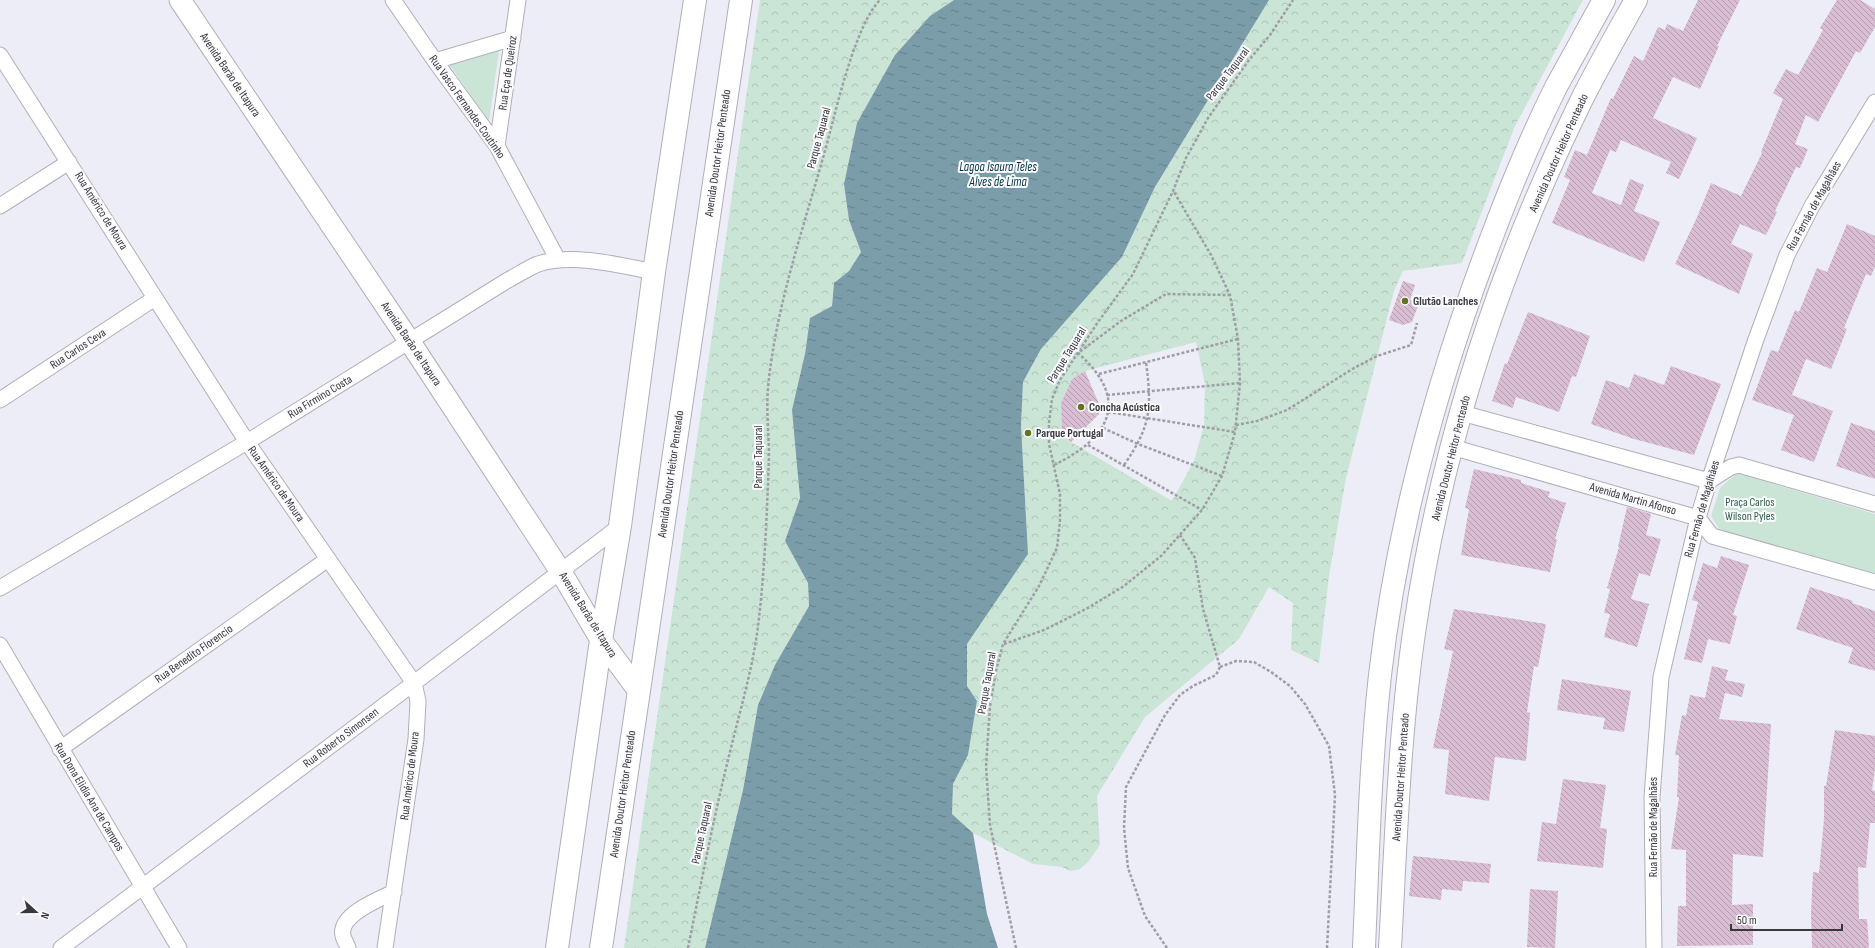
<svg xmlns="http://www.w3.org/2000/svg" width="1875" height="948" viewBox="0 0 1875 948" font-family="'Sofia Sans Condensed',sans-serif">
<style>
.green{fill:#cae5d5}
.forest{fill:url(#forest-crowns);fill-rule:evenodd}
.water{fill:url(#water-ripples)}
.building{fill:url(#building-back-hatch)}
.lines{fill:none;stroke-linecap:round;stroke-linejoin:round}
.street-casing{stroke:#afafb9;stroke-width:17}
.secondary-casing{stroke:#afafb9;stroke-width:23}
.primary-casing{stroke:#afafb9;stroke-width:24}
.path{stroke:#9e9ea5;stroke-width:2.5;stroke-dasharray:3 2;stroke-linecap:butt}
.street{stroke:#fff;stroke-width:15}
.secondary{stroke:#fff;stroke-width:21}
.primary{stroke:#fff;stroke-width:22}
.poi-dot{fill:#647320;stroke:#fbfbff;stroke-width:1.5}
.labels{text-anchor:middle;dominant-baseline:central;stroke-width:4;stroke-linejoin:round;paint-order:stroke}
.street-label{font-size:12px;fill:#39393d;stroke:#fbfbff}
.poi-label{font-size:12px;font-weight:bold;fill:#39393d;stroke:#fbfbff;text-anchor:start}
.park-label{font-size:12px;fill:#2c6146;stroke:#fbfbff}
.water-label{font-size:13px;font-style:italic;fill:#003544;stroke:#fbfbff}
</style>
<defs>
<pattern id="forest-crowns" width="20" height="18" patternUnits="userSpaceOnUse"><rect width="20" height="18" fill="#cae5d5"/><path d="M2 6a3 3 0 1 1 6 0M12 15a3 3 0 1 1 6 0" fill="none" stroke="#aec5b8"/></pattern>
<pattern id="water-ripples" width="26" height="14" patternUnits="userSpaceOnUse"><rect width="26" height="14" fill="#7a9da9"/><path d="M2 4q2-2 4 0t4 0M15 11q2-2 4 0t4 0" fill="none" stroke="#65818b"/></pattern>
<pattern id="building-back-hatch" width="6" height="6" patternUnits="userSpaceOnUse"><rect width="6" height="6" fill="#d9bdd2"/><path d="M-1 5l2 2M0 0l6 6M5-1l2 2" fill="none" stroke="#b19bac"/></pattern>
</defs>
<rect width="100%" height="100%" fill="#ededf7"/>
<path class="green" d="M500,44L489,121L448,63Z
M1737,473L1875,514V577L1722,533L1711,516L1720,488Z"/>
<path class="forest" d="M760,0H954L930,16L849,220L861,252L849,271L834,283L832,306L810,318L805,354L798,470L800,498L785,541L808,583L809,606L775,665L758,705L743,790L705,948H624Z
M1269,0H1583L1515,126L1462,263L1403,271L1394,291L1346,478L1329,576L1319,663L1291,650L1293,603L1269,587L1239,639L1145,717L1097,796L1100,845L1088,862L1080,869L1070,871L1062,867L1033,864L973,833L952,814L953,784L968,755L977,701L967,686V644L1028,554L1021,426L1023,382L1041,349L1122,257L1155,187ZM1196,342L1205,384L1204,425L1194,461L1172,501L1071,442L1062,431L1061,403L1072,379L1085,371Z"/>
<path class="water" d="M954,0H1269L1155,187L1122,257L1041,349L1023,382L1021,426L1028,554L967,644V686L977,701L968,755L953,784L952,814L973,833L987,914L998,948H705L743,790L758,705L775,665L809,606L808,583L785,541L800,498L792,410L805,354L810,318L832,306L834,283L849,271L861,252L849,220L844,184L857,123L895,55L930,16Z"/>
<path class="building" d="M1698,0H1740L1717,46H1719L1700,89L1673,77L1653,118L1697,138L1679,179L1666,173L1671,162L1621,140L1616,152L1610,150L1592,193L1621,205L1630,179L1644,185L1634,211L1660,222L1644,262L1552,223L1570,180L1564,177L1575,150L1587,155L1611,98L1613,99L1634,56L1643,61L1658,27L1665,30L1667,24L1683,31Z
M1837,0H1860L1875,9V27L1860,53L1856,51L1818,122L1806,115L1795,144L1808,149L1800,168L1796,167L1775,211L1777,212L1766,235L1740,224L1731,244L1753,254L1739,294L1675,264L1698,215L1711,183L1741,196L1762,153L1761,152L1783,99L1773,93L1786,69L1798,75L1823,30L1820,28Z
M1847,224L1875,236V266L1871,276L1866,274L1844,328L1847,329L1831,369L1806,359L1792,395L1833,411L1814,462L1781,450L1794,415L1752,400L1771,350L1778,352L1795,310L1799,312L1817,268L1827,272Z
M1403,281L1415,285L1410,300L1419,303L1412,322L1403,325L1389,320Z
M1528,312L1590,336L1576,377L1572,376L1559,412L1516,397L1513,408L1492,401L1505,363L1507,364Z
M1671,366L1721,384L1694,455L1634,439L1591,424L1606,380L1629,388L1634,374L1664,385Z
M1085,371L1102,411L1071,442L1062,431L1061,403L1072,379Z
M1851,423L1875,431V479L1836,466Z
M1474,469L1521,480V483L1550,492L1548,497L1566,503L1555,539H1557L1550,572L1461,555L1469,509L1465,508Z
M1627,507L1651,514L1646,535L1661,539L1650,576L1639,573L1631,599L1649,604L1637,647L1604,637L1610,614L1604,613L1610,589L1607,588L1619,547H1618Z
M1721,556L1749,565L1733,615L1737,616L1730,644L1708,639L1702,663L1684,659L1698,602L1692,600L1703,563L1717,568Z
M1810,587L1853,601L1852,603L1875,611V671L1848,663L1853,648L1796,629Z
M1454,609L1546,624L1538,667L1534,666L1527,712L1530,713L1526,761L1495,757L1489,801L1445,794L1449,750L1433,748L1453,651L1444,649Z
M1712,666L1728,670L1725,680L1745,684L1742,697L1725,693L1719,719L1771,724L1763,857L1733,854L1732,905L1753,904V945L1677,946L1678,906H1686V850L1671,849L1679,797H1677L1679,755H1675L1682,715L1686,716L1690,695L1705,698Z
M1562,679L1631,691L1624,732L1603,729L1605,718L1557,710Z
M1835,730L1875,736V769L1872,790L1875,791V823H1870L1866,868L1858,867L1859,919H1867L1869,948H1812L1811,914L1813,872L1819,873L1824,819V786H1826Z
M1563,779L1606,785L1600,828L1607,829L1603,868L1537,861L1542,822L1556,824Z
M1413,856L1491,864L1489,883L1463,881L1462,891L1442,889L1441,900L1409,896Z
M1530,889L1558,891L1555,948L1527,947Z"/>
<g class="lines">
<defs>
<path id="street" d="M393,0L435,61L497,146L558,260
M0,55L247,442L414,683L418,701L416,739L385,948
M435,61L513,38
M497,146L518,0
M0,206L69,162
M0,400L155,298
M1462,413L1709,481L1731,467L1739,465L1875,504
M1452,447L1698,518L1712,536L1875,582
M0,588L247,442L508,280C518,275 528,268 538,264C573,253 619,265 654,272
M0,645L179,948
M60,749L328,559
M61,948L414,683L620,526
M348,948C347,944 344,940 343,936C338,915 379,899 394,892
M1654,948L1652,797L1661,677L1698,518L1709,481L1755,342L1787,255L1812,206L1875,102"/>
<path id="secondary" d="M180,0L410,342L561,572L601,640L638,690"/>
<path id="primary" d="M557,948L601,640L620,526L654,272L695,0
M601,948L741,0
M1364,948C1368,857 1370,766 1380,675C1397,528 1436,385 1488,247C1508,193 1530,139 1556,87C1572,58 1588,29 1604,0
M1390,948C1396,841 1399,732 1415,626C1442,444 1500,266 1581,101C1598,67 1617,34 1636,0"/>
</defs>
<use href="#street" class="street-casing"/>
<use href="#secondary" class="secondary-casing"/>
<use href="#primary" class="primary-casing"/>
<path class="path" d="M1099,374L1238,339
M1107,395L1240,383
M1108,412L1235,432
M1236,425L1257,421L1287,410L1354,368L1377,356L1411,345L1417,323
M1103,428L1138,444L1222,476
M1088,445L1202,510
M1054,465C1110,438 1131,400 1078,353L1121,321L1166,294L1230,295
M1124,465C1151,426 1152,408 1146,362
M1004,644L1044,630L1086,609L1124,586L1161,556L1202,510L1222,476L1235,432L1240,383L1238,339L1230,295L1211,255L1174,192
M1220,667L1236,661L1254,662L1271,672L1290,686L1305,704L1329,746L1335,795L1327,948
M688,948C701,884 713,820 729,756C740,710 754,665 759,618C765,565 767,510 769,457C769,434 766,411 768,388C776,301 808,216 830,132C839,98 857,23 880,0
M1016,948L990,825L986,766L990,706L996,671L1003,644L1039,586L1057,548L1060,521V494L1049,444V423L1052,399L1060,380L1098,322L1133,274L1173,191L1186,158L1208,118L1249,60L1270,35L1293,0
M1167,948L1145,916L1128,868L1124,828L1126,787L1165,715L1180,695L1193,686L1216,675L1220,667L1203,609L1195,558L1180,535"/>
<use href="#street" class="street"/>
<use href="#secondary" class="secondary"/>
<use href="#primary" class="primary"/>
</g>
<g class="poi-dot">
<circle cx="1405" cy="301" r="4"/>
<circle cx="1081" cy="407" r="4"/>
<circle cx="1028" cy="433" r="4"/>
</g>
<g class="labels">
<g class="street-label">
<text transform="translate(508 73) rotate(-82)">Rua Eça de Queiroz</text>
<text transform="translate(1228 74) rotate(-53)">Parque Taquaral</text>
<text transform="translate(230 75) rotate(56)">Avenida Barão de Itapura</text>
<text transform="translate(467 107) rotate(55)">Rua Vasco Fernandes Coutinho</text>
<text transform="translate(819 138) rotate(-75)">Parque Taquaral</text>
<text transform="translate(718 153) rotate(-82)">Avenida Doutor Heitor Penteado</text>
<text transform="translate(1559 153) rotate(-66)">Avenida Doutor Heitor Penteado</text>
<text transform="translate(1814 206) rotate(-61)">Rua Fernão de Magalhães</text>
<text transform="translate(101 211) rotate(58)">Rua Américo de Moura</text>
<text transform="translate(411 344) rotate(56)">Avenida Barão de Itapura</text>
<text transform="translate(78 349) rotate(-33)">Rua Carlos Ceva</text>
<text transform="translate(1067 355) rotate(-58)">Parque Taquaral</text>
<text transform="translate(320 397) rotate(-31)">Rua Firmino Costa</text>
<text transform="translate(758 457) rotate(-90)">Parque Taquaral</text>
<text transform="translate(1451 458) rotate(-76)">Avenida Doutor Heitor Penteado</text>
<text transform="translate(671 474) rotate(-82)">Avenida Doutor Heitor Penteado</text>
<text transform="translate(276 484) rotate(55)">Rua Américo de Moura</text>
<text transform="translate(1633 499) rotate(16)">Avenida Martin Afonso</text>
<text transform="translate(1702 509) rotate(-74)">Rua Fernão de Magalhães</text>
<text transform="translate(588 615) rotate(58)">Avenida Barão de Itapura</text>
<text transform="translate(194 654) rotate(-35)">Rua Benedito Florencio</text>
<text transform="translate(987 683) rotate(-80)">Parque Taquaral</text>
<text transform="translate(341 738) rotate(-37)">Rua Roberto Simonsen</text>
<text transform="translate(410 776) rotate(-83)">Rua Américo de Moura</text>
<text transform="translate(1401 777) rotate(-86)">Avenida Doutor Heitor Penteado</text>
<text transform="translate(623 794) rotate(-82)">Avenida Doutor Heitor Penteado</text>
<text transform="translate(89 797) rotate(59)">Rua Dona Elidia Ana de Campos</text>
<text transform="translate(1653 827) rotate(-90)">Rua Fernão de Magalhães</text>
<text transform="translate(702 833) rotate(-78)">Parque Taquaral</text>
</g>
<g class="poi-label">
<text x="1413" y="301">Glutão Lanches</text>
<text x="1089" y="407">Concha Acústica</text>
<text x="1036" y="433">Parque Portugal</text>
</g>
<g class="park-label">
<text x="1750" y="502">Praça Carlos<tspan x="1750" dy="14">Wilson Pyles</tspan></text>
</g>
<g class="water-label">
<text x="998" y="167">Lagoa Isaura Teles<tspan x="998" dy="15">Alves de Lima</tspan></text>
</g>
</g>
<g transform="translate(36 912) rotate(111)" stroke="#fbfbff" stroke-width="3" paint-order="stroke">
<path d="M0-3L7 15L0 10L-7 15Z" fill="#39393d"/>
<text y="-6" font-size="11" font-weight="bold" text-anchor="middle" fill="#39393d">N</text>
</g>
<path d="M1731 924v6h111v-6" fill="none" stroke="#39393d" stroke-width="2"/>
<text x="1737" y="924" font-size="12" fill="#39393d" stroke="#fbfbff" stroke-width="3" paint-order="stroke">50 m</text>
</svg>
